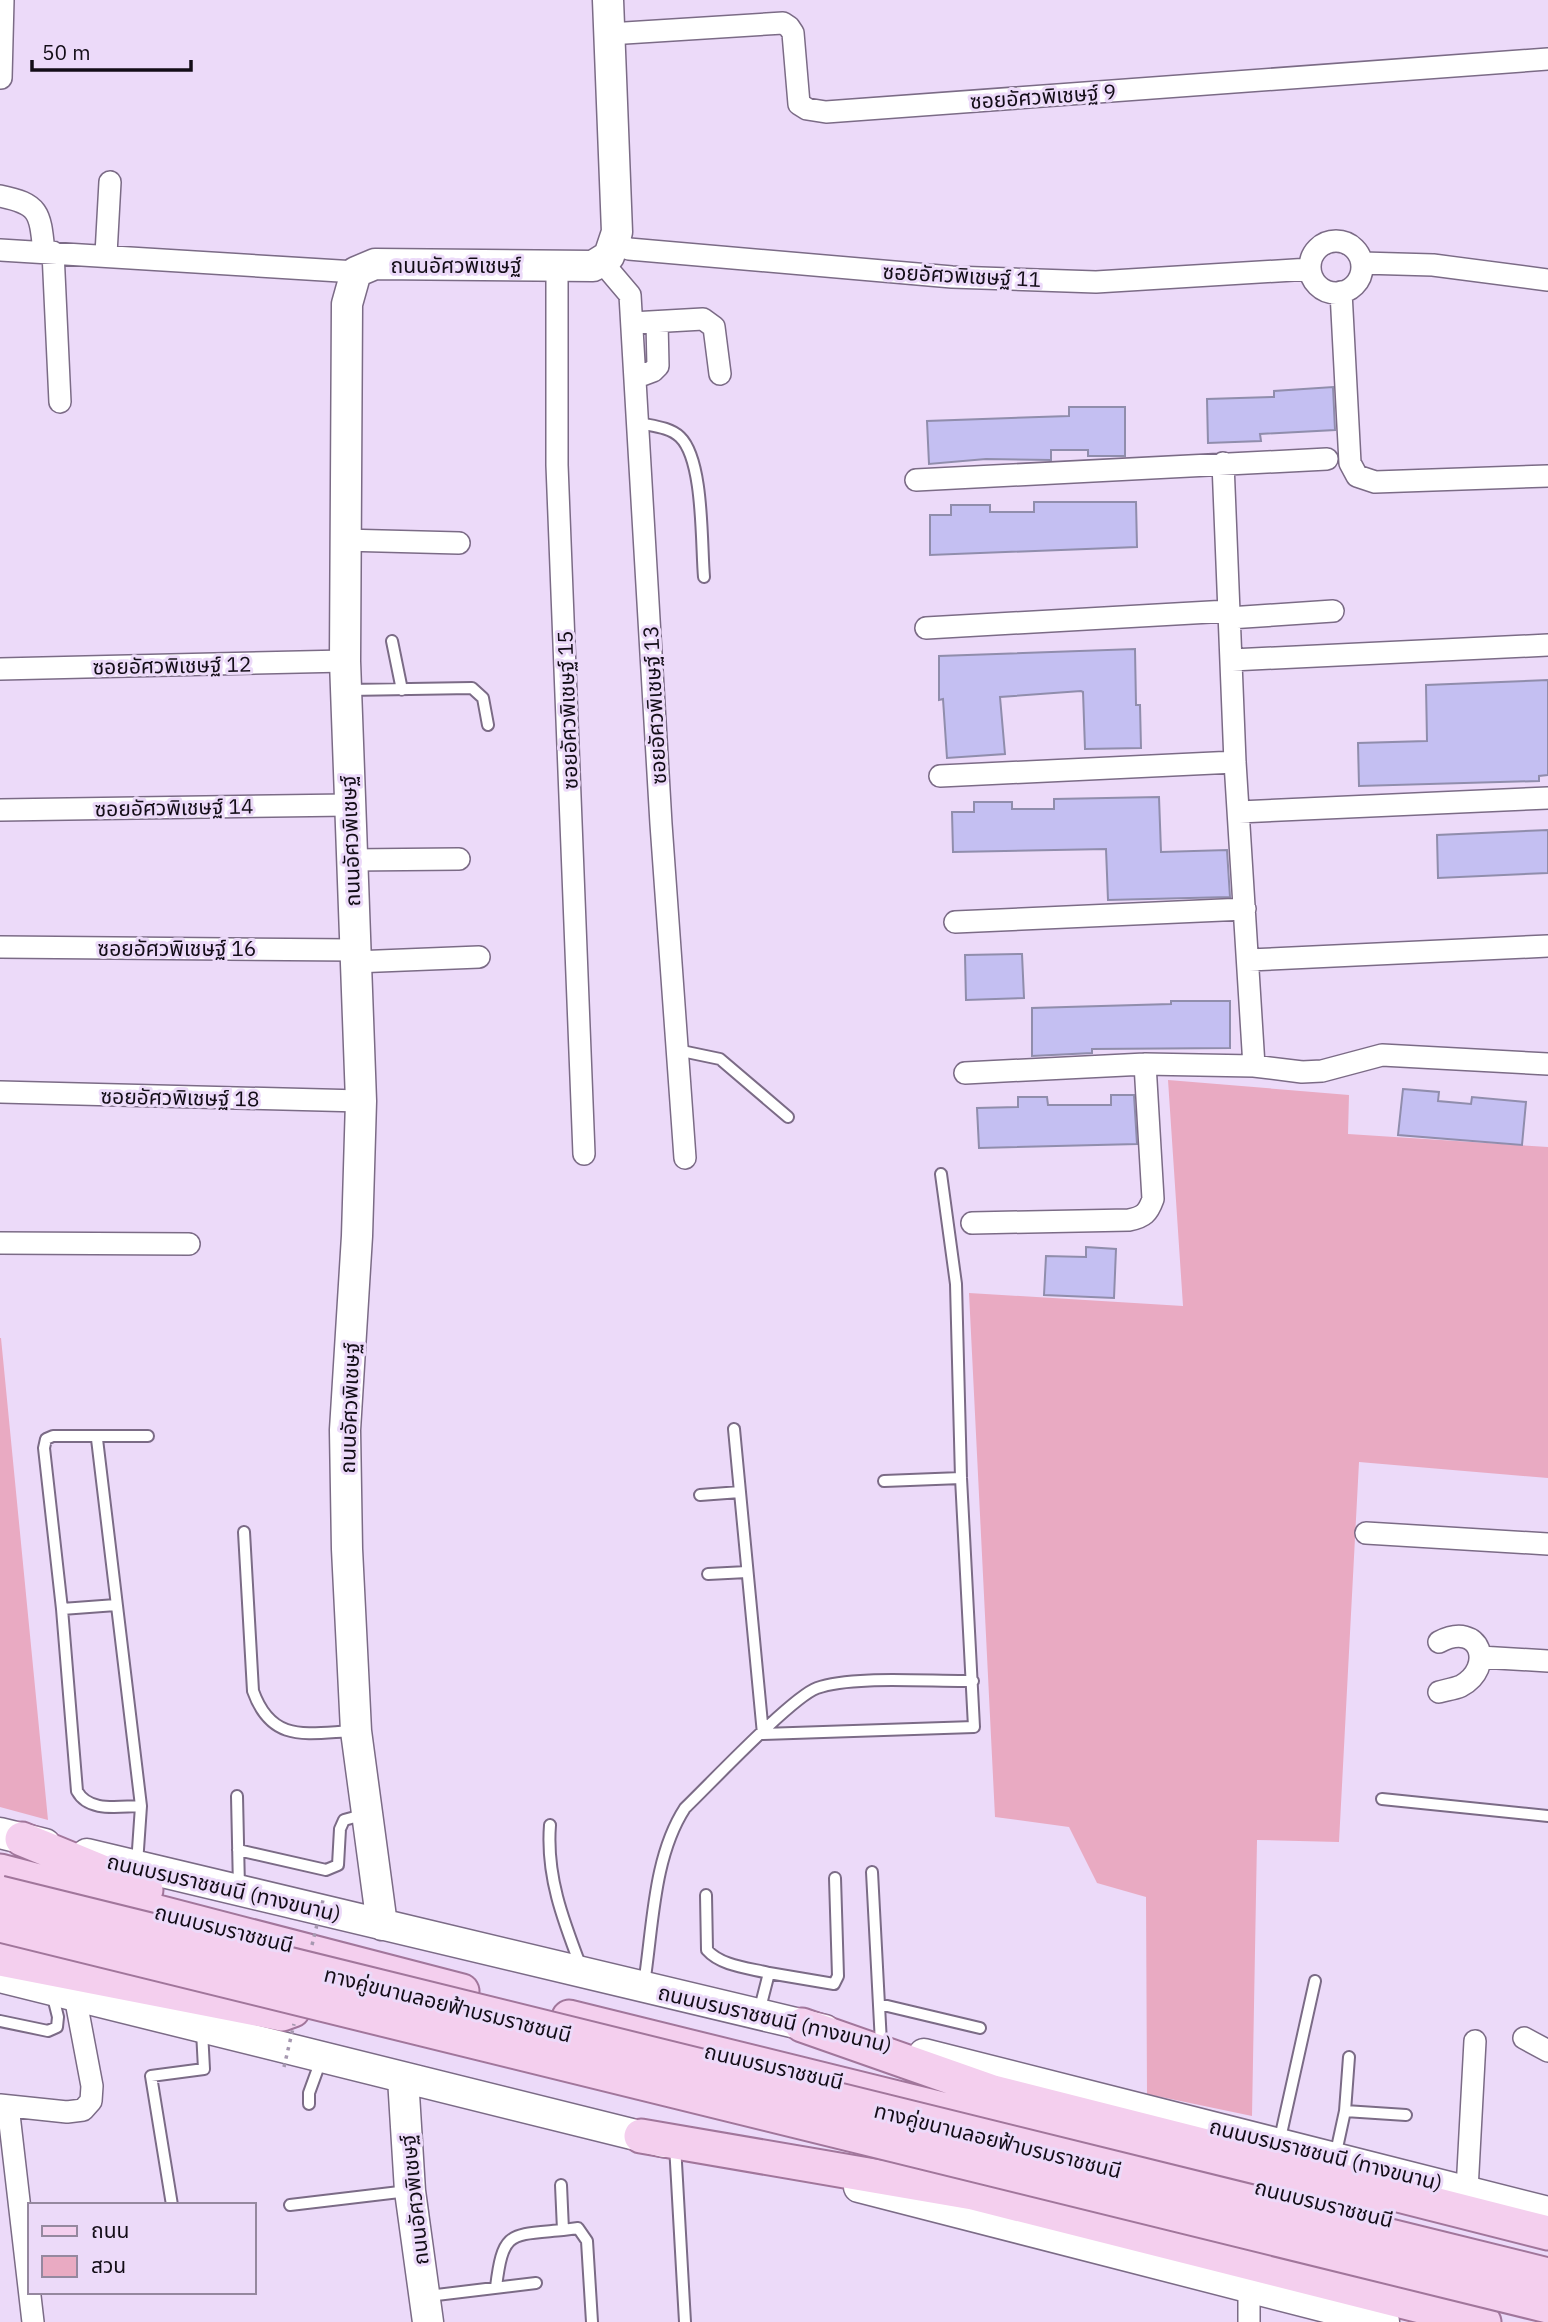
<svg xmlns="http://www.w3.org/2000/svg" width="1548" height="2322" viewBox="0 0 1548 2322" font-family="'IBM Plex Sans','Noto Sans Thai',sans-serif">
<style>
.green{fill:#e9aac2}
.building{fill:#c4bff2;stroke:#908dac;stroke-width:2}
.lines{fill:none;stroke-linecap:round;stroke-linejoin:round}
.lane-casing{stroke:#7b6b86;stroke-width:14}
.street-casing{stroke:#7b6b86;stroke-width:24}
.secondary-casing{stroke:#7b6b86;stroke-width:33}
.primary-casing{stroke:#a1769b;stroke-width:37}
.lane{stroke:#fff;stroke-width:10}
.street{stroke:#fff;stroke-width:21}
.secondary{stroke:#fff;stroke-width:30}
.primary{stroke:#f4cfee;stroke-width:33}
.primary-bridge-casing{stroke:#a1769b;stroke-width:37;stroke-linecap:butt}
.path-bridge{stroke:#a698b0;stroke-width:3.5;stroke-dasharray:3.5 5;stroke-linecap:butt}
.primary-bridge{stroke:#f4cfee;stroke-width:33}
.labels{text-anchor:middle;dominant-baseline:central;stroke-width:6;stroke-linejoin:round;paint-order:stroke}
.street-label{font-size:21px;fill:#130d17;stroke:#ecdaf9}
</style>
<rect width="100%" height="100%" fill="#ecdaf9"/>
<path class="green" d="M1168,1080L1349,1095L1348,1134L1548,1147V1478L1359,1462L1339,1842L1257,1840L1252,2116L1147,2094L1146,1897L1097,1883L1069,1827L995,1817L969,1293L1183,1306Z
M0,1338H1L48,1820L0,1807Z"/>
<path class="building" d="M1333,387L1335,430L1260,434L1261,441L1208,443L1207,399L1274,397V391Z
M1069,407H1125V456H1088V450H1051V460L986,459L929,464L927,421L1069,416Z
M1034,502H1136L1137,547L930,555V515H951V505H990V512H1034Z
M1135,649L1136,705H1140L1141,748L1085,749L1083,692L1081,691L1000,697L1005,754L947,758L943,699L939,700V656Z
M1548,680V775L1539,776V781L1359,786L1358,743L1427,741L1426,685Z
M1159,797L1161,852L1227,850L1230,897L1108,900L1106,849L953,852L952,812H974V802H1012V809H1054V799Z
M1548,830V873L1438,878L1437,835Z
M1022,954L1024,998L966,1000L965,955Z
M1171,1001H1230V1048L1092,1049V1053L1032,1056V1008L1171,1004Z
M1403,1089L1439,1092L1438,1101L1471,1104L1472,1097L1526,1102L1522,1145L1398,1135Z
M1111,1095H1134L1137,1144L979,1148L977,1108L1018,1107V1097H1047L1048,1105H1111Z
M1086,1247L1116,1249L1114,1298L1044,1295L1046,1256L1086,1257Z"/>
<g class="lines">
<defs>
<path id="lane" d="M639,423C652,426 670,427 680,437C704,460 701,543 704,577
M392,641L402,690
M348,690L472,688L483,698L488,725
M677,1050L720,1059L788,1117
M734,1429L763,1734L974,1727L961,1478L956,1284L941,1174
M97,1439L141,1806L137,1864
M884,1481L961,1478
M700,1495L740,1492
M244,1532L253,1691C272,1744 307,1733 354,1731
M708,1574L747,1572
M116,1605L62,1609L77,1791C89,1813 119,1806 141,1806
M62,1609L44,1448L46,1439L53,1436H148
M237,1796L239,1888
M1382,1799L1548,1816
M550,1825C546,1876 563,1920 581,1967
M238,1850L326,1870L338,1865L340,1829L344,1820L366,1814
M872,1872L881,2043
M706,1895L707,1950C721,1966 749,1968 769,1973L759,2012
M769,1973L834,1984L838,1976L835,1878
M644,1984C653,1927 653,1857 685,1808C710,1784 792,1697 817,1688C852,1675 933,1682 973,1681
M879,2004L980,2028
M0,2021L48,2031L57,2027L58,2017L52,1993
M309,2104V2093L321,2060
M1345,2111L1406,2115
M1279,2143L1315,1981
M675,2145L685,2322
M1335,2157L1345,2111L1349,2057
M561,2185L563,2230L578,2228L587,2241L592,2322
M172,2205L151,2076L204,2069L202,2031
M290,2205L408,2191
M496,2287C503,2230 510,2235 563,2230
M428,2296L536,2283"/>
<path id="street" d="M609,34L783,23L789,27L793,33L799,104L807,109L826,112L1548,59
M1,78L3,0
M0,196C40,204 40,213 44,252
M1310 267a26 26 0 1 1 52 0a26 26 0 1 1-52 0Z
M615,243L629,249L952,277L1096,282L1310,269
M0,250L356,272
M53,252L60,402
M106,254L110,182
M602,262L630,295L661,824L685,1158
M1362,263L1433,265L1548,280
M557,265V465L584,1154
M1341,292L1350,463L1357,476L1375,482L1548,476
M632,323L703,319L714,327L720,374
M637,377L653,371L658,366L657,322
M1223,463L1235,762L1254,1066
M916,480L1327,459
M343,540L459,543
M1229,618L1333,611
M926,628L1228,611
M1232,660L1548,645
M0,669L345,661
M940,776L1235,762
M0,810L348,805
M1239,812L1548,798
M350,860L459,859
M955,922L1245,909
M0,947L354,950
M1249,960L1548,946
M354,962L479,957
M965,1073L1145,1064L1254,1066L1302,1072L1322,1071L1382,1055L1548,1064
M0,1092L361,1101
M972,1223L1129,1220C1144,1217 1148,1213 1153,1199L1145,1064
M0,1243L189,1244
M1366,1533L1548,1544
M1480,1657L1548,1661
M1439,1692C1446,1690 1454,1689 1461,1686C1495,1668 1481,1620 1439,1642
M1524,2038L1548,2051
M0,2105L67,2112L83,2110L91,2101L92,2086L75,1996
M8,2106L33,2322
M1467,2190L1475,2041
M1249,2322V2288"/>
<path id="secondary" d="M0,1833L45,1844
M87,1854L825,2030
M382,1925L356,1731L347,1549L345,1430L357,1236L361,1101L345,661L347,304L356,272L375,264L593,266L609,256L617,232L608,0
M0,1977L664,2142
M924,2054L1548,2212
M403,2078L410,2191L428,2322
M859,2187L1384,2322"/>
<path id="primary" d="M22,1839L146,1890
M0,1871L462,1991
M0,1959L282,2014L293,2010
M569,2017L1376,2216
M802,2025L993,2092L1548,2233
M641,2136L973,2193L1484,2322"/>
</defs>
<use href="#lane" class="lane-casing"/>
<use href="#street" class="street-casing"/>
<use href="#secondary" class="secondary-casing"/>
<use href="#primary" class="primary-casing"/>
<use href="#lane" class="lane"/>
<use href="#street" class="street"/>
<use href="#secondary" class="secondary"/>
<use href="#primary" class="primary"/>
<defs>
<path id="primary-bridge" d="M0,1893L1548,2275
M0,1925L1548,2306"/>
</defs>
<use href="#primary-bridge" class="primary-bridge-casing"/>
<path class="path-bridge" d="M312,1945L324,1896
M284,2067L294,2024"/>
<use href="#primary-bridge" class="primary-bridge"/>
</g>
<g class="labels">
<g class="street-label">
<text transform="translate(1043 96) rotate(-4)">ซอยอัศวพิเชษฐ์ 9</text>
<text x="456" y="265">ถนนอัศวพิเชษฐ์</text>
<text transform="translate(962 275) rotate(3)">ซอยอัศวพิเชษฐ์ 11</text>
<text transform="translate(172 665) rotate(-1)">ซอยอัศวพิเชษฐ์ 12</text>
<text transform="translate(654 705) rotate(-93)">ซอยอัศวพิเชษฐ์ 13</text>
<text transform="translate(567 710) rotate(-92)">ซอยอัศวพิเชษฐ์ 15</text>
<text transform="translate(174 807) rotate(-1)">ซอยอัศวพิเชษฐ์ 14</text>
<text transform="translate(350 841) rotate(-92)">ถนนอัศวพิเชษฐ์</text>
<text x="177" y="948">ซอยอัศวพิเชษฐ์ 16</text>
<text transform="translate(180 1097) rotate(1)">ซอยอัศวพิเชษฐ์ 18</text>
<text transform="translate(349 1408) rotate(-88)">ถนนอัศวพิเชษฐ์</text>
<text transform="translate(224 1887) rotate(13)">ถนนบรมราชชนนี (ทางขนาน)</text>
<text transform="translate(224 1928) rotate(14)">ถนนบรมราชชนนี</text>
<text transform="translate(448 2004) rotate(14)">ทางคู่ขนานลอยฟ้าบรมราชชนนี</text>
<text transform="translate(775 2018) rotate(13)">ถนนบรมราชชนนี (ทางขนาน)</text>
<text transform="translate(774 2066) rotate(13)">ถนนบรมราชชนนี</text>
<text transform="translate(998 2140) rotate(14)">ทางคู่ขนานลอยฟ้าบรมราชชนนี</text>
<text transform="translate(1326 2154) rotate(14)">ถนนบรมราชชนนี (ทางขนาน)</text>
<text transform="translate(414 2200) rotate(-96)">ถนนอัศวพิเชษฐ์</text>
<text transform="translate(1324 2203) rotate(14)">ถนนบรมราชชนนี</text>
</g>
</g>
<rect x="28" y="2203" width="228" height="91" fill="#ecdaf9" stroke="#95889f" stroke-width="2"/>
<rect x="42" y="2226" width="35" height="10" fill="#f4cfee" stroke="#95889f" stroke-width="2"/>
<text x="91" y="2238" font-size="21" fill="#130d17">ถนน</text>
<rect x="42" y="2256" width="35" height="21" fill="#e9aac2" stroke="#95889f" stroke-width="2"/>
<text x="91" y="2273" font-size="21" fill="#130d17">สวน</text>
<path d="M32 60v10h159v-10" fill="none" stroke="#130d17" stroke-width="3.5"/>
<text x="42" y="60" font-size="21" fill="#130d17" stroke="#ecdaf9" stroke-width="5" paint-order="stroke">50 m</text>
</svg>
